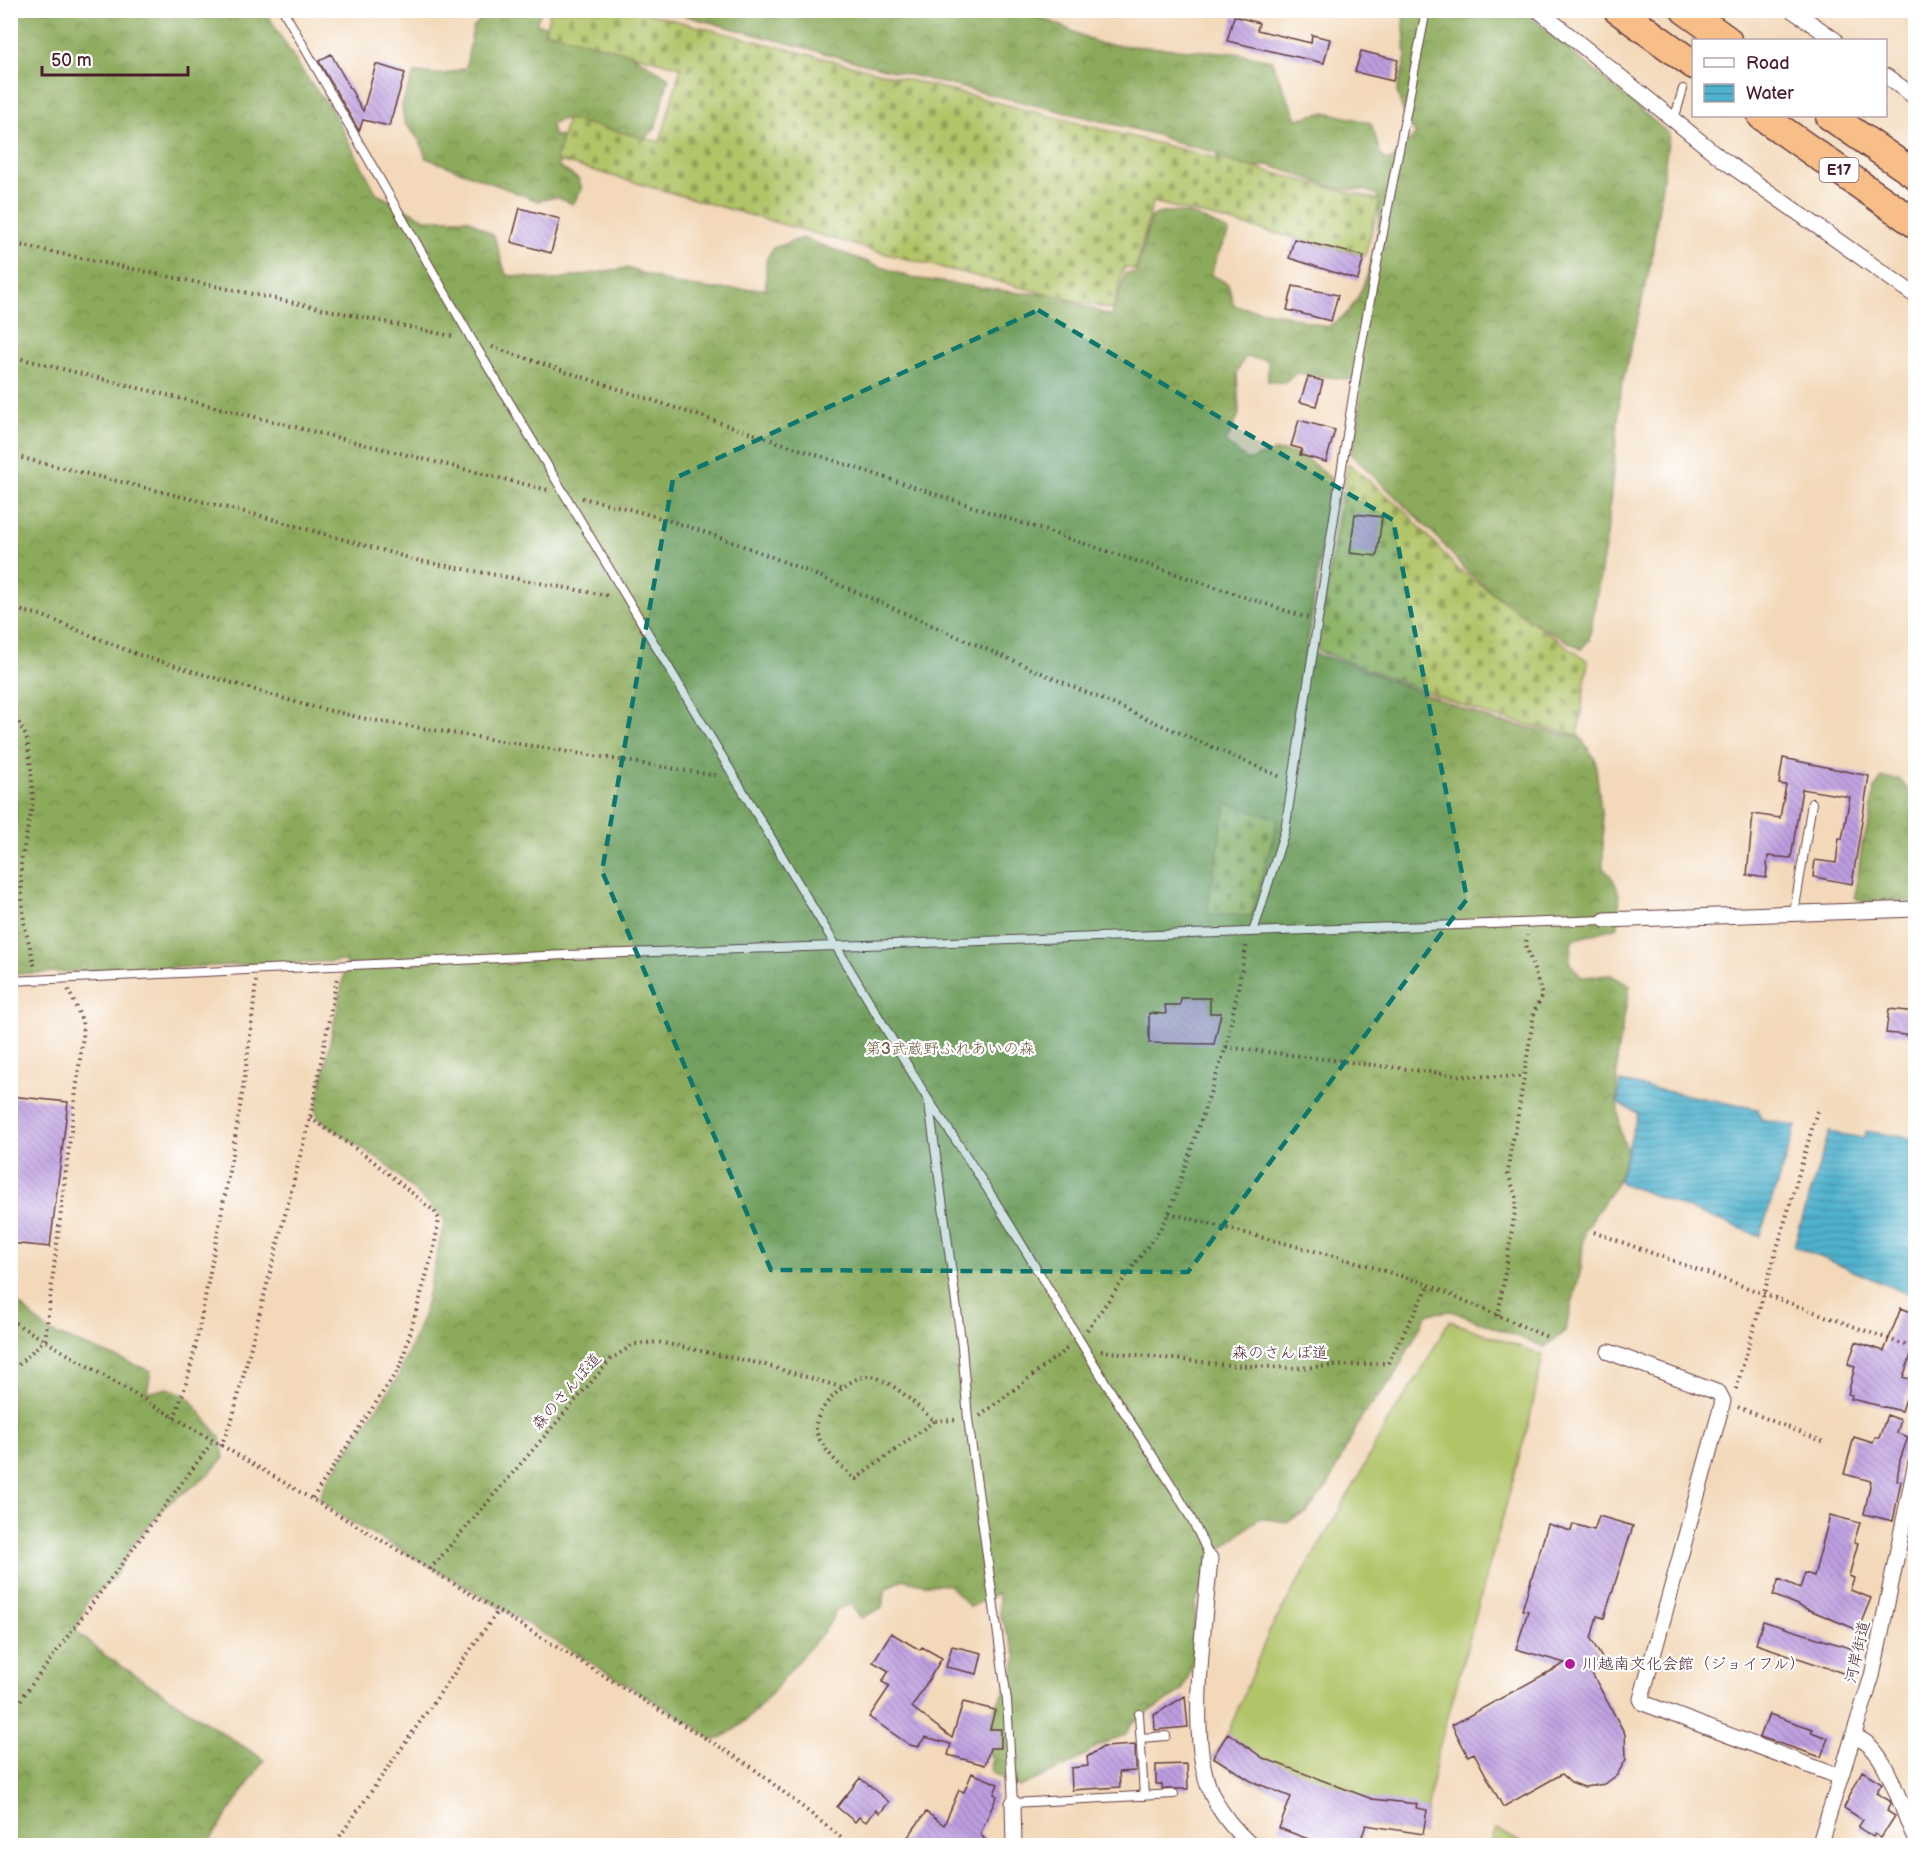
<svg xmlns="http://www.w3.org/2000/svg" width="1926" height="1856" viewBox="0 0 1926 1856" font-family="'Balsamiq Sans','Klee One',sans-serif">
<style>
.grass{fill:#b1c468;stroke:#7e724a;stroke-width:1.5}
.forest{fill:url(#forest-crowns);stroke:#6b6444;stroke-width:1.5}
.cemetery{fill:url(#cemetery-stones);stroke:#7e724a;stroke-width:1.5}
.water{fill:url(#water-rules);stroke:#4c687c;stroke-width:1.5}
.building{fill:url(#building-back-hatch)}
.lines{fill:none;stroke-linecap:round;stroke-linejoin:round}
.service-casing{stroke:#633b40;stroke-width:10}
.minor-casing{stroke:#633b40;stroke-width:17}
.motorway-casing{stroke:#633b40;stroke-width:31}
.path{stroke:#633b40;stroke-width:4;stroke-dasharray:1.5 4.5;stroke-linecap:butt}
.service{stroke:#fff;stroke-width:8}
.minor{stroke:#fff;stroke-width:15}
.motorway{stroke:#f7be88;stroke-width:28}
.marked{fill:#0f766e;fill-opacity:0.2;stroke:#0f766e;stroke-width:4.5;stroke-dasharray:12 8;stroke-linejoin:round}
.poi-dot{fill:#b5179e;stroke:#fff;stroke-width:2}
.labels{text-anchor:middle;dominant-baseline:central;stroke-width:4.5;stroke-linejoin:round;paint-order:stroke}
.shield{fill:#fff;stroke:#80626b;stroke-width:1.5}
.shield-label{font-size:15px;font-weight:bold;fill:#4a1f2b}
.park-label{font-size:16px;fill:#6e5940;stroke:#fff}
.street-label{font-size:16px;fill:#4a1f2b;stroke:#fff}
.poi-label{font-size:16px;fill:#4a1f2b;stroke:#fff;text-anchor:start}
</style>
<defs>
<pattern id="forest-crowns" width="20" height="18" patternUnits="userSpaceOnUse" patternTransform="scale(1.5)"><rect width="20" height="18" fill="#8caa5c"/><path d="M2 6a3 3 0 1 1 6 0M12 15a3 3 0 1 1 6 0" fill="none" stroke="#748a4c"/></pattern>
<pattern id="cemetery-stones" width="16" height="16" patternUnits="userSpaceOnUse" patternTransform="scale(1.5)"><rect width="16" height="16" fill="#b1c468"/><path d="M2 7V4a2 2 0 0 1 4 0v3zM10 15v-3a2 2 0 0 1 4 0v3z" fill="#929f56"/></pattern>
<pattern id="water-rules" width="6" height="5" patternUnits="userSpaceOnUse" patternTransform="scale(1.5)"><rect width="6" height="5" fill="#4fb2ce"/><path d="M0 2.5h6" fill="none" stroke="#4490a7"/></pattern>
<pattern id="building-back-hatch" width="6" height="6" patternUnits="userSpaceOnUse" patternTransform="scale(1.5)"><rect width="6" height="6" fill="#bd9ee0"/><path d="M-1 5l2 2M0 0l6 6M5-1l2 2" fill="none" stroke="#9c80b6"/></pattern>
</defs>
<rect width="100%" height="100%" fill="#fff"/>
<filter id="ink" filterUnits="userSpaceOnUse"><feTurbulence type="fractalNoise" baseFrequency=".0167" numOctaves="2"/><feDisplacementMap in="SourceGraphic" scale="12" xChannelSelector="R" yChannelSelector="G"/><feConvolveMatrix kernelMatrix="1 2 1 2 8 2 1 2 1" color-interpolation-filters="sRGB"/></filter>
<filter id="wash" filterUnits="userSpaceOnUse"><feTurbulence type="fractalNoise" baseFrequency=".008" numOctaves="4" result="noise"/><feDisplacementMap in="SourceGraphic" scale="24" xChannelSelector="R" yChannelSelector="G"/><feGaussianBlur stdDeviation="1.35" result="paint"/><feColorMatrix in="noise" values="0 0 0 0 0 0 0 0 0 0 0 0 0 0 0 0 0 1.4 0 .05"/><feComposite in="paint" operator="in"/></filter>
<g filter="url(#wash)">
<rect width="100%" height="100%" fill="#f3d9ba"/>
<path class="grass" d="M1449,1321L1543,1355L1530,1418L1437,1756L1423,1834L1366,1825L1251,1781L1213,1757L1228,1733L1269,1632L1357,1480L1386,1424L1419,1375Z
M1496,1829L1526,1845H1490Z"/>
<path class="forest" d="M10,11H265L304,74L331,109L377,194L425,219H468L494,236L506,275L552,280L627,268L675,284L712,289H766V260L773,248L802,238L912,278L1020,293L1051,294L1111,316L1126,273H1136L1151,217C1175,204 1207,219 1229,232C1222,247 1213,259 1212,275L1228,284L1234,306L1281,314L1327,327C1333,323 1341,319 1346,314C1368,291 1385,223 1377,194L1362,190L1336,188L1269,165L1244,170L1224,165L1215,152L1176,143L1158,135L873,66L686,16L652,11H1005L1034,14L1101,44L1235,53L1271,60L1297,119L1325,112L1371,123L1380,153L1385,161L1393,159L1416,134L1406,120L1397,92L1406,57L1403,11H1524L1669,134L1651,262L1621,389L1607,535L1589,640L1581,649L1523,616L1466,571L1436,536L1350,453C1357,430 1366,402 1355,380L1296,373L1284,383L1268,381V360L1245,357L1237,372L1239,414L1226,443L1249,461C1285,442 1303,453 1331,479L1306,652L1346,663L1494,721L1580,737L1595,759L1603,829V868C1623,885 1620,904 1618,927L1572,940L1569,962L1581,977L1611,975L1630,986L1617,1054V1102L1621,1134L1627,1150L1617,1183L1584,1231L1581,1269L1565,1331L1545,1347L1451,1311L1427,1314L1392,1380L1362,1416L1327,1487L1306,1513L1287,1522L1259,1518L1221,1549L1196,1602L1192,1668L1182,1691L1132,1723L1125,1735L1096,1747L1075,1762L1019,1787L991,1772L992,1759L987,1750L989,1717L1010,1683L1017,1656L1000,1615L998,1593L970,1607L949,1585L923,1584L903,1579L885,1590L882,1608L861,1618L850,1604L836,1610C828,1632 811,1644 797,1662C775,1688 746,1730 713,1741L692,1724L460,1583L346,1519L319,1498L326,1482L398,1377L423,1316L445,1220L388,1166L319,1119L316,1110L347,961L11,974Z
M489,11H541L536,24L606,38L669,78L655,129L638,145L619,141L613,130L591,128L563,119L551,124L553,135L565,138L569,150L558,166L578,179L582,188L573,204L556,197L538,201L426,158L420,141L404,122L402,105L414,73L445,74L466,68L473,28Z
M1882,778L1899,779L1915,798V902L1883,900L1863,903L1855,897L1862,844L1870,820L1874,789Z
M11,1297L50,1332L151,1371L147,1393L168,1388L187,1396L220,1437L224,1458L204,1479L167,1504L131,1547L114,1578L87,1602L76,1631L106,1656L264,1760L207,1845H11Z"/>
<path class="cemetery" d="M550,11H638L1380,200L1365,256L1153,202L1135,270L1124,267L1113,310L887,254L556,160L567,119L660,142L681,67L545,31Z
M1348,463L1404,510L1458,569L1588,661L1578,735L1493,717L1317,650Z
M1226,803L1278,819L1251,916L1207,914Z"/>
<path class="water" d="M1620,1082L1758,1109L1761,1119L1796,1126L1760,1236L1621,1183L1619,1180L1638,1113L1618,1103Z
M1866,1131L1915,1139V1297L1794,1246L1829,1132L1863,1138Z"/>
<g id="blocks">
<path class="building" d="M1234,16L1259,23L1257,30L1311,43L1312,35L1330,39L1324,63L1227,41Z
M1361,51L1398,60L1393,81L1355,72Z
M331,54L363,111L376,64L405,73L389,126L363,120L359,131L319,61Z
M520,208L560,219L551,253L511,242Z
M1294,239L1364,256L1358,280L1289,258Z
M1293,286L1338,295L1331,321L1287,310Z
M1308,377L1323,381L1316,406L1300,402Z
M1299,420L1335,430L1326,462L1300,455L1302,449L1291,446Z
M1355,514L1382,517L1377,556L1350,553Z
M1783,758L1869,776L1852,884L1813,877L1815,860L1836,863L1839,838L1842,839L1850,797L1802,789L1791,858L1768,856L1766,878L1747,875L1753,814L1780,818L1786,785L1779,784Z
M1181,998H1210V1013H1221L1214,1044L1149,1043V1013L1166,1014L1165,1005H1180Z
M1889,1009L1916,1012V1036L1886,1033Z
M10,1096L68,1102L50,1247L10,1243Z
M1901,1308L1916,1314V1342L1903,1377L1912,1380L1902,1411L1851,1399L1852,1395L1848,1394L1855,1366L1848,1364L1856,1342L1884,1351Z
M1887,1415L1901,1420L1897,1433L1908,1437L1900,1460L1897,1480L1901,1481L1893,1521L1864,1514L1871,1481L1844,1474L1854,1437L1873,1443L1875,1437L1879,1438Z
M1830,1515L1860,1523L1854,1542L1858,1543L1849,1576L1854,1578L1850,1590L1871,1598L1858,1630L1773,1595L1779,1579L1800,1588L1805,1573L1814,1576Z
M1599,1516L1633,1526L1604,1618L1597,1616L1591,1639L1603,1660L1589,1668L1625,1734L1626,1759L1617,1775L1605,1784L1584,1787L1571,1782L1562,1774L1503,1807L1474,1753L1468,1756L1452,1725L1565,1663L1516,1649L1528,1611L1522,1610L1548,1524L1571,1531L1573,1524L1594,1530Z
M1763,1621L1853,1649L1846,1674L1756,1644Z
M891,1633L920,1650L922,1647L942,1658L912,1707L952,1738L963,1702L995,1710L990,1729H1001V1748H990L985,1765L948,1755L951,1744L925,1737L918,1747L910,1745L869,1717L890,1686L882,1682L889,1671L873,1662Z
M952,1646L982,1653L977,1674L946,1667Z
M1185,1696L1188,1727L1155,1730L1154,1715Z
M1769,1714L1813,1729L1811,1732L1828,1738L1821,1757L1760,1737Z
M1228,1733L1263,1758L1372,1799L1417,1804L1416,1808L1427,1810L1423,1834L1366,1825L1359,1845H1324L1279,1828L1291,1797L1251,1781L1213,1757Z
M1135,1745L1136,1771L1119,1772L1120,1787L1072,1790L1071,1768L1088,1766L1087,1757L1103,1747Z
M1187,1764L1188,1789H1162V1784H1156V1765Z
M1862,1771L1882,1783L1876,1793L1890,1801L1891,1805L1887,1811L1895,1816L1881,1838L1875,1834L1873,1837L1858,1827L1863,1820L1844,1808Z
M972,1773L998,1784L994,1794L997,1796L980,1834L990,1845H902L926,1812L944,1825L959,1790L964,1792Z
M860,1778L889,1802L880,1813L876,1810L866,1822L859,1817L855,1822L837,1807Z"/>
</g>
</g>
<g filter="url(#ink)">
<use href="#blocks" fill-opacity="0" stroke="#633b40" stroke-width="1.5"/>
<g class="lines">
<defs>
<path id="service" d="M283,10L472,340L929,1101C995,1195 1050,1293 1110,1390C1144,1445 1185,1498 1210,1558
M1674,120L1683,89
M1794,913L1812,803
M1253,932L1285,830L1360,352L1426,10
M10,981L566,955L1605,920
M929,1104L962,1347L968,1419L1007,1700L1013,1803L1174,1794
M1139,1714L1144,1796
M1141,1738L1166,1736"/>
<path id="minor" d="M1538,10L1722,159L1916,296
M1792,10L1835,40
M1886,76L1916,98
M1605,920L1916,909
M1609,1352L1719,1393L1723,1401L1641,1699L1643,1703L1840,1777
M1210,1558C1205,1620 1186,1740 1212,1795C1222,1816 1235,1831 1252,1846
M1854,1737C1887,1744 1901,1812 1916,1840
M1013,1803L1014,1846
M1819,1846L1872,1676L1916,1462"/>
<path id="motorway" d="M1618,10L1694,65
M1685,10L1727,40
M1762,116L1916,224
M1830,116L1916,175"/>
</defs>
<use href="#service" class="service-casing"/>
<use href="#minor" class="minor-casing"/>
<use href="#motorway" class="motorway-casing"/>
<path class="path" d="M10,243L456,337
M492,347L1308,618
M10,356L548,490
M10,455L257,515L420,561L610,596
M582,498C703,523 818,575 931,625C1048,676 1164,726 1281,777
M10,608L41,615L136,654L305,705L371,720L719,776
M10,707L27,738L31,769L33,802L21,862V883L24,923L35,968
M1226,1047L1463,1076L1523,1077
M310,1118L368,1157L434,1211L439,1219L434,1248L401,1365L312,1499
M1169,1213L1360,1263L1429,1285L1547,1337
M1594,1232L1916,1349
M1498,1316L1517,1199L1508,1174L1510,1152L1516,1127L1534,1013L1542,995L1526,945L1527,935
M10,1320L428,1568L749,1765L852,1846
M1087,1330L1158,1232L1169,1213L1226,1047L1247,943
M1101,1351L1229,1365L1295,1368L1388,1363L1429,1285
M10,1373L45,1339L83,1035L82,1020L68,989
M1736,1389L1818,1108
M1738,1407L1827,1443
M980,1416L1069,1347
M174,1418C193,1372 200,1321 210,1272C229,1175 247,1079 256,981
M934,1421L856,1479C843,1470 818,1445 816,1429C813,1409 855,1369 875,1377C897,1385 917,1406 934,1421L955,1420
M221,1446L233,1416L310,1118L337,978
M430,1569L612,1358L635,1344L658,1342L762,1364L844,1388
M10,1714L213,1441
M333,1846L497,1612"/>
<use href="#service" class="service"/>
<use href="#minor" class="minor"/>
<use href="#motorway" class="motorway"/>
</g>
</g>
<path class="marked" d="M1038,310L1393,520L1467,899L1188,1272L771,1270L602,871L673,479Z"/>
<circle class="poi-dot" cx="1570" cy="1664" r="6"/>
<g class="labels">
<rect class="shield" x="1819.5" y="158" width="39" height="24" rx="4.5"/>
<g class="shield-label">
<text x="1839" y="170">E17</text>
</g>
<g class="park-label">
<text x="950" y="1049">第3武蔵野ふれあいの森</text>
</g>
<g class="street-label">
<text x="1280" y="1353">森のさんぽ道</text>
<text transform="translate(567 1392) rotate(-49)">森のさんぽ道</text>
<text transform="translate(1858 1652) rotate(-77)">河岸街道</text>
</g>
<g class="poi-label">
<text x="1582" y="1664">川越南文化会館（ジョイフル）</text>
</g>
</g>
<rect width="1926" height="1856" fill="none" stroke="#fff" stroke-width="36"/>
<rect x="1692" y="39" width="195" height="78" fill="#ffffff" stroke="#b7a5aa" stroke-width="1.5"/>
<rect x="1704" y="58" width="30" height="9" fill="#ffffff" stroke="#b7a5aa" stroke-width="1.5"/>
<text x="1746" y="69" font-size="18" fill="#4a1f2b">Road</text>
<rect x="1704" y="84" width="30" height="18" fill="url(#water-rules)" stroke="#b7a5aa" stroke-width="1.5"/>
<text x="1746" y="99" font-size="18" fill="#4a1f2b">Water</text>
<path d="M42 66v9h146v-9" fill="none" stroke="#4a1f2b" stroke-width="3"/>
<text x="51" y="66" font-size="18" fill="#4a1f2b" stroke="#ffffff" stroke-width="4.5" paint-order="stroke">50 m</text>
</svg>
